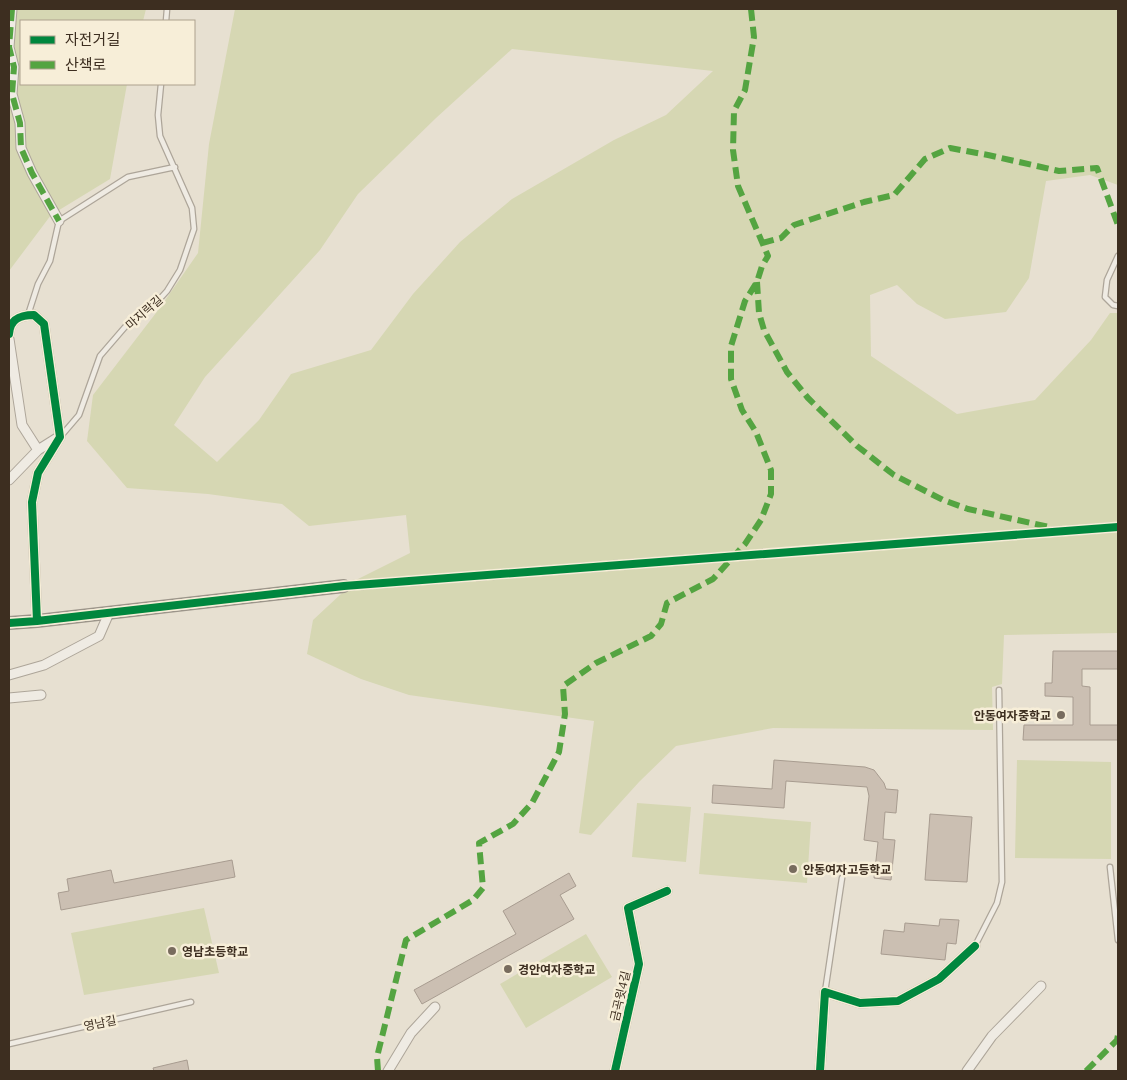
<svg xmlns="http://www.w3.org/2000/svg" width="1127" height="1080" viewBox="0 0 1127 1080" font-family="'IBM Plex Serif','Noto Sans KR',serif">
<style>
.green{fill:#d6d7b3;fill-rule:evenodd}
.building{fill:#cbbfb2;stroke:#a89c90}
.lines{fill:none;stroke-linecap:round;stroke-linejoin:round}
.secondary-tunnel{stroke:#c5bcae;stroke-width:11;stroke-dasharray:11 5.5;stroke-linecap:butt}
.lane-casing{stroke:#ada599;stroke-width:7}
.street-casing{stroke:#ada599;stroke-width:11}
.secondary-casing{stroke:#9c958a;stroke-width:14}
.lane{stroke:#efebe3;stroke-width:4.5}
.street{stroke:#efebe3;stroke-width:9}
.secondary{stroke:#efebe3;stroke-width:11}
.quiet{stroke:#54a441;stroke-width:6;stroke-dasharray:12 6;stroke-linecap:butt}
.cycleway-casing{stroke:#f7eed8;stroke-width:11}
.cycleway{stroke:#00873e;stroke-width:8}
.poi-dot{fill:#786c5e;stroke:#f7eed8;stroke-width:2}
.labels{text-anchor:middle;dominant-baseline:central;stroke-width:5;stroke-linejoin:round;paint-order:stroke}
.street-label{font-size:12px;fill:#3d2e20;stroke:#f7eed8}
.poi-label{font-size:12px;font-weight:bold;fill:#3d2e20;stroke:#f7eed8;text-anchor:start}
</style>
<rect width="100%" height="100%" fill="#e7e0d1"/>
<path class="green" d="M9,9H146L143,21H21V84H127L110,179L51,215L9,271Z
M235,9H1118V185L1090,175L1046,181L1029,278L1006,312L945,319L917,304L897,285L870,295L871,356L957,414L1035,400L1091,340L1110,313H1118V633L1004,635L1002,684L992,687L993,730L773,728L676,746L639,782L591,835L579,833L594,721L409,695L361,679L307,654L313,620L356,580L410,553L406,515L309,526L282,504L208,494L127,488L87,441L93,395L159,309L198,253L209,144ZM512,49L713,71L666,115L614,140L512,199L460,242L413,294L371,350L291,374L259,420L217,462L174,425L205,377L320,250L358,194L436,118Z
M1017,760L1111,762V859L1015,858Z
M637,803L691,807L686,862L632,857Z
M704,813L811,822L807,883L699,874Z
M204,908L219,973L84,995L71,933Z
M586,934L612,977L526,1028L500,984Z"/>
<path class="building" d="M1053,651H1118V669H1082V686L1090,687V725H1118V740H1023L1024,725H1073V697L1045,696V683H1052Z
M774,760L865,767L874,770L884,783L886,789L898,790L896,813L885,812L883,839L895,840L891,880L874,878L878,842L864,840L869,796L867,787L786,781L784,808L712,803L713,785L772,789Z
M930,814L972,817L967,882L925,880Z
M232,860L235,877L61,910L58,893L69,891L67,879L111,870L114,883Z
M569,873L576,886L560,895L574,919L422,1004L414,990L516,934L503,911Z
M940,919L959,920L956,944L947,943L945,960L881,954L884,930L904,932L905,923L939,926Z
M187,1060L189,1071H154L153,1068Z"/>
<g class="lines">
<path class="secondary-tunnel" d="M344,586L1118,527"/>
<defs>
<path id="lane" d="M166,21L167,9
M1118,256L1107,280L1105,297L1113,305L1118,306
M28,315L38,284L50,261L59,221L128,177L175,167
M61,436L79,415L100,356L125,327L156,303L167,291L180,270L194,229L192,208L160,136L158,115L161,84
M1110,867L1118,940
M975,946L997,903L1002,882L999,690
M825,992L842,878
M9,1044L191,1002"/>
<path id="street" d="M12,9L9,47L14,67L12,94L20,123L21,148L32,173L59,221
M9,334C10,319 20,315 34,315L44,324L60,437L38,473L32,502L37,621
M9,339L22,425L38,450
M9,480L38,450L57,438
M9,675L44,665L99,636L109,613
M9,698L41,695
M388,1071L411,1033L435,1007
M615,1071L639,964L628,908L667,891
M820,1071L825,992L860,1003L898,1001L939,979L975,946
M967,1071L992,1036L1041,986"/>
<path id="secondary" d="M9,623L37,621L344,586"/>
</defs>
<use href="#lane" class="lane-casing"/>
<use href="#street" class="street-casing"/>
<use href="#secondary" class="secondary-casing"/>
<use href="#lane" class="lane"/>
<use href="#street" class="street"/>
<use href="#secondary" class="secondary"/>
<path class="quiet" d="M12,9L9,47L14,67L12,94L20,123L21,148L32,173L59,221
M762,243L781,238L794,225L864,202L894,195L925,159L950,148L988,155L1059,171L1097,168L1118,225
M757,282L759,313L764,330L787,372L808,398L857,446L894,475L943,500L968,509L1049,527
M378,1071L377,1057L406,940L473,900L483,888L479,843L513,824L532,803L559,752L565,714L563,686L596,663L651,636L661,624L667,603L713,579L745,544L761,520L771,494V470L756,432L742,410L731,379V346L745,301L757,282L762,266L768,256L738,186L733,150L734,111L745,90L754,37L751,9
M1086,1071L1117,1040L1118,1035"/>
<defs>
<path id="cycleway" d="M9,334C10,319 20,315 34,315L44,324L60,437L38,473L32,502L37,621
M9,623L37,621L344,586L1118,527
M615,1071L639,964L628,908L667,891
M820,1071L825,992L860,1003L898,1001L939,979L975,946"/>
</defs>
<use href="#cycleway" class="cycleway-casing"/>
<use href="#cycleway" class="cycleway"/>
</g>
<g class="poi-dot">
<circle cx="1061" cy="715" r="5"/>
<circle cx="793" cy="869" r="5"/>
<circle cx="172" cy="951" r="5"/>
<circle cx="508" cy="969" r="5"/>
</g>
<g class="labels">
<g class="street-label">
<text transform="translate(144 312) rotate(-41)">마지락길</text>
<text transform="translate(620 996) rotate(-77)">금곡윗4길</text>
<text transform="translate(100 1023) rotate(-12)">영남길</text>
</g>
<g class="poi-label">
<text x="1051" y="715" text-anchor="end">안동여자중학교</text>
<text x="803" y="869">안동여자고등학교</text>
<text x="182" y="951">영남초등학교</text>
<text x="518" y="969">경안여자중학교</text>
</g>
</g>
<rect width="1127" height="1080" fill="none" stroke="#3d2e20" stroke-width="20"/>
<rect x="20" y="20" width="175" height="65" fill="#f7eed8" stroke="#ada18e"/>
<rect x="30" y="36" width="25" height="8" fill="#00873e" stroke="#ada18e"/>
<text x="65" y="45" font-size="15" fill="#3d2e20">자전거길</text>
<rect x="30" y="61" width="25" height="8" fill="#54a441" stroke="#ada18e"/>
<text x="65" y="70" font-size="15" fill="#3d2e20">산책로</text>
</svg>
